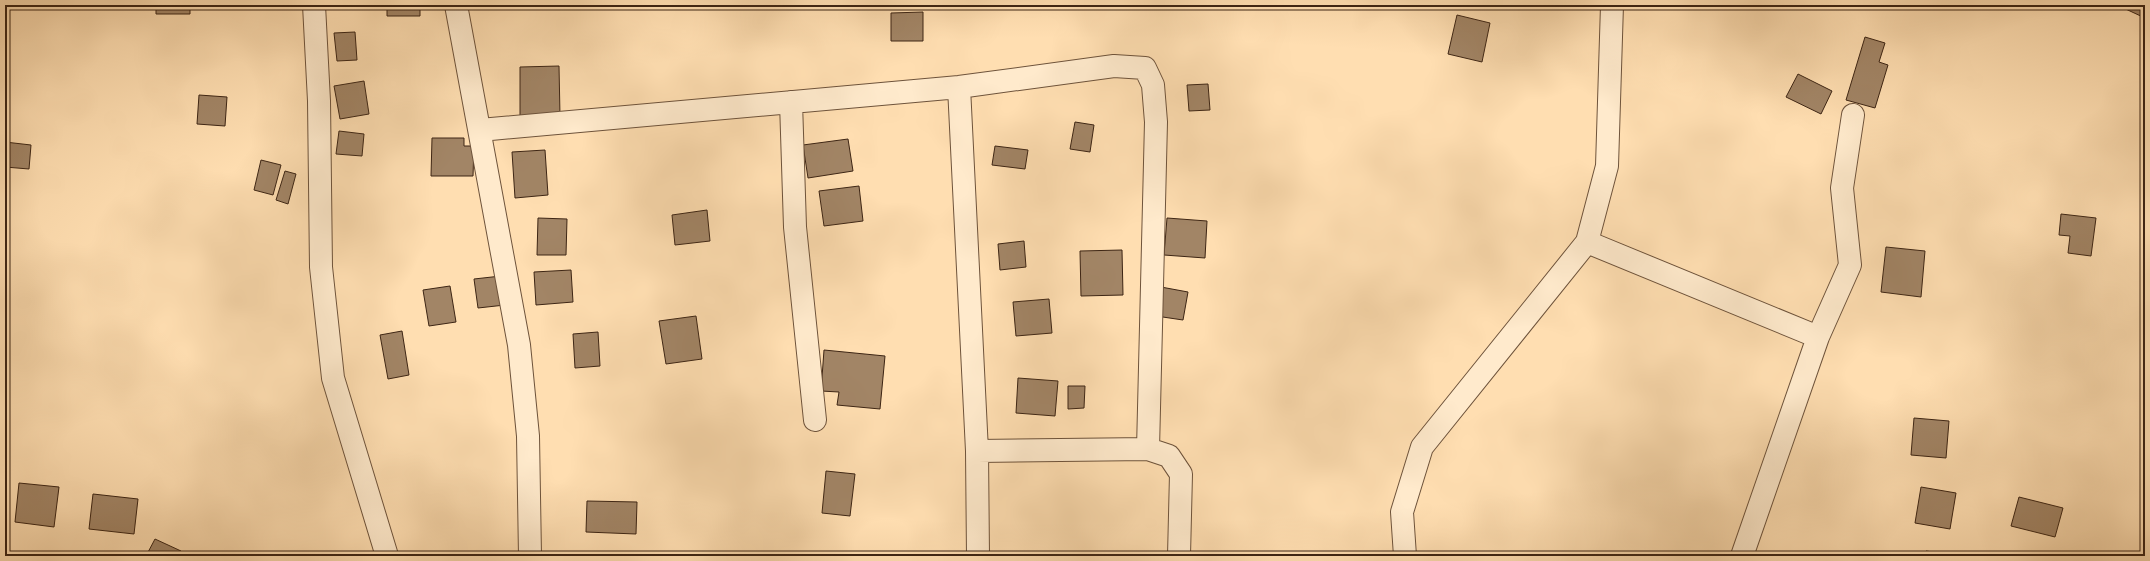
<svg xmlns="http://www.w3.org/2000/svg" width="2150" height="561" viewBox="0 0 2150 561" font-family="'Gentium Book Plus',serif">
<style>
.building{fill:#a28566;stroke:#3d2514}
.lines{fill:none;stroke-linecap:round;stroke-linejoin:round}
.minor-casing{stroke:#6e533b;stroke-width:24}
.minor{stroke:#ffeacc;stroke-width:22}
</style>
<rect width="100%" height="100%" fill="#ffdeb1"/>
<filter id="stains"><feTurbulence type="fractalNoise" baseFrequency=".005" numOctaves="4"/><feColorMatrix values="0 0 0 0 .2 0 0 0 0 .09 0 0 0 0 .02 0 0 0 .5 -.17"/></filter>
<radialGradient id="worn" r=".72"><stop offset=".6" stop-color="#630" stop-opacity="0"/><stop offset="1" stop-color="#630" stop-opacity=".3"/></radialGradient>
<path class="building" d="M156,5H190V14H156Z
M387,5H420V16H387Z
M2117,5H2145V18Z
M923,12V41H891V13Z
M1457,15L1490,23L1482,62L1448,54Z
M355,32L357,60L337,61L334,33Z
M1865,37L1885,43L1879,62L1888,65L1875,108L1846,100Z
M559,66L560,116L520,117V67Z
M1798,74L1832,91L1821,114L1786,97Z
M364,81L369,114L340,119L334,86Z
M1208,84L1210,110L1189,111L1187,85Z
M199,95L227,97L225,126L197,124Z
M1075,122L1094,125L1090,152L1070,149Z
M339,131L364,134L362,156L336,154Z
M432,138H464V146H474L473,176H431Z
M848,139L853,171L808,178L803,145Z
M5,142L31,145L29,169L5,167Z
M995,146L1028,150L1025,169L992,165Z
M545,150L548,195L515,198L512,152Z
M261,160L281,165L273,195L254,190Z
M285,171L296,174L288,204L276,200Z
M859,186L863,221L824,226L819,191Z
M707,210L710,241L675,245L672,215Z
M2061,214L2096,218L2091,256L2068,253L2070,236L2059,235Z
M538,218L567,219L566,255H537Z
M1167,218L1207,221L1205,258L1164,255Z
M1024,241L1026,267L1000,270L998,244Z
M1886,247L1925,251L1921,297L1881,292Z
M1122,250L1123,295L1081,296L1080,251Z
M571,270L573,302L536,305L534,272Z
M501,276L505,305L478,308L474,279Z
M450,286L456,322L429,326L423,290Z
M1161,287L1188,292L1183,320L1156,316Z
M1049,299L1052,333L1016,336L1013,302Z
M696,316L702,359L666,364L659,321Z
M402,331L409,375L388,379L380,335Z
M598,332L600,366L575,368L573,334Z
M824,350L885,356L880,409L837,405L839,392L821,391Z
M1018,378L1058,381L1055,416L1016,413Z
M1068,386H1085L1084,408L1068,409Z
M1914,418L1949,421L1946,458L1911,455Z
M826,471L855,474L850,516L822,513Z
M19,483L59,487L54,527L15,522Z
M1921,487L1956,493L1950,529L1915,523Z
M93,494L138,499L134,534L89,529Z
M2019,497L2063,508L2055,537L2011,526Z
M587,501L637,502L636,534L586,532Z
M155,539L181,551L178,556H146Z
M1926,551L1947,554V556H1925Z"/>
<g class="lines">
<defs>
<path id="minor" d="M314,5L319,101L321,267L333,378L387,556
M456,5L519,345L528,436L530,556
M959,87L977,451L978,556
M791,102L795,227L815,420
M480,130L959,87L1114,66L1145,68L1153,85L1156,122L1148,449
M1587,242L1818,337
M977,451L1148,449L1169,456L1181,474L1179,556
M1405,556L1402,512L1422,447L1587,242L1607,166L1612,5
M1742,556L1818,337L1850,265L1842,188L1853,115"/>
</defs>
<use href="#minor" class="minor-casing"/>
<use href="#minor" class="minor"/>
</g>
<rect width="2150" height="561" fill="none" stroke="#ffdeb1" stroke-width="20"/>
<rect x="6" y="6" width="2138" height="549" fill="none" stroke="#3d2514" stroke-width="2"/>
<rect x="10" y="10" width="2130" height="541" fill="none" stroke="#3d2514"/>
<rect width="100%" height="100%" filter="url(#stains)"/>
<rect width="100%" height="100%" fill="url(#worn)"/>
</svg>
